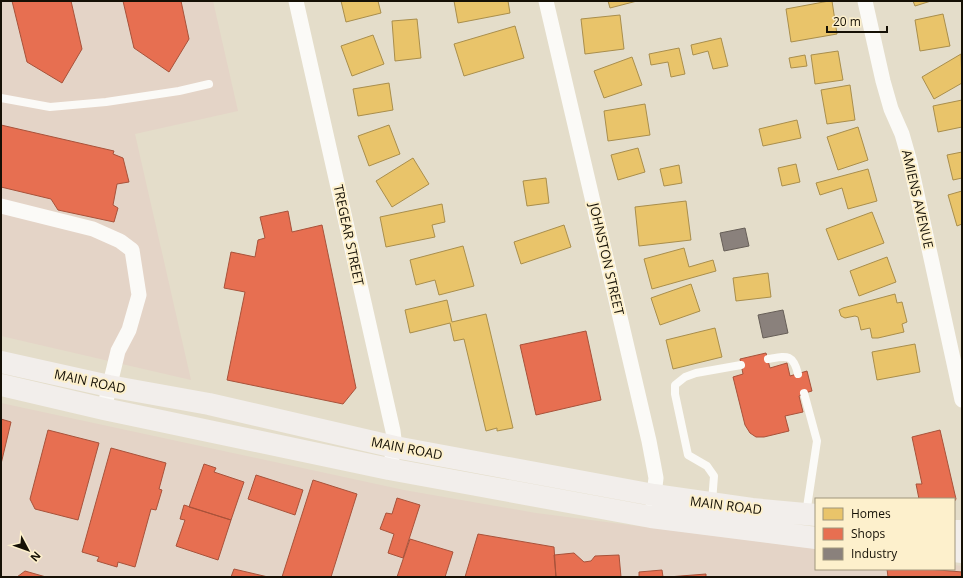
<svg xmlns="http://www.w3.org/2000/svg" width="963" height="578" viewBox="0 0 963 578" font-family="'Open Sans',sans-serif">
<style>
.commercial{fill:#e4d4c7}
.homes{fill:#e9c46a;stroke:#a98e4c}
.shops{fill:#e76f51;stroke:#a8523a}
.industry{fill:#8a817c;stroke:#675f58}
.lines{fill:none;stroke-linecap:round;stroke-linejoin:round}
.lane{stroke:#fbfaf7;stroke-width:8}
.street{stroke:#fbfaf7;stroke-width:15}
.secondary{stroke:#f2eeeb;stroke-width:22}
.labels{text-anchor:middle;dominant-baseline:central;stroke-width:4;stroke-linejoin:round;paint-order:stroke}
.street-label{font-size:13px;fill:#151005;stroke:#fdf0cc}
</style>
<rect width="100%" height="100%" fill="#e4ddca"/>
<path class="commercial" d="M1,1H213L238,111L135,134L191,380L1,336Z
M1,403L404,490L536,513L816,549V569H954V565L962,566V577H1Z"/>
<path class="homes" d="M341,1H378L381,13L346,22Z
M454,1H508L510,13L458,23Z
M608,1H637L610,8Z
M829,1H832L837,34L791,42L786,9Z
M913,1H931L915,6Z
M943,14L950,46L920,51L915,20Z
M620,15L624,49L585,54L581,19Z
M417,19L421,58L395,61L392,21Z
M515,26L524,58L464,76L454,44Z
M373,35L384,64L352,76L341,46Z
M721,38L728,66L713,69L708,51L693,55L691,45Z
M679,48L685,74L671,77L668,62L651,65L649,54Z
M838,51L843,80L815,84L811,55Z
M961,54L962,83L934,99L922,77Z
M805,55L807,66L791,68L789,58Z
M632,57L642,85L604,98L594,71Z
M389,83L393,110L358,116L353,89Z
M850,85L855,120L827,124L821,90Z
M962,100V127L938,132L933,106Z
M645,104L650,135L608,141L604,111Z
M797,120L801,138L763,146L759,129Z
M389,125L400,154L369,166L358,136Z
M858,127L868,160L838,170L827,137Z
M638,148L645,172L618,180L611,155Z
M962,152V178L953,180L947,155Z
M413,158L429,184L392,207L376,181Z
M796,164L800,182L782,186L778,168Z
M679,165L682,183L664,186L660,169Z
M868,169L877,201L848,209L842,188L820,195L816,183Z
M546,178L549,203L527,206L523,181Z
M962,191V224L957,226L948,195Z
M686,201L691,240L639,246L635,207Z
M442,204L445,222L432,225L435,237L386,247L380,217Z
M872,212L884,243L838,260L826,229Z
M564,225L571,247L521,264L514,242Z
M463,246L474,286L439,295L435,280L416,285L410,260Z
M684,248L689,267L713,260L716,271L652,289L644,259Z
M887,257L896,282L859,296L850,271Z
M768,273L771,297L736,301L733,278Z
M691,284L700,311L660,325L651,298Z
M895,294L897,303L902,302L907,322L902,324L904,332L878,338H872L870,328L861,330L858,317L855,316L845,318L841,316L839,310L843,308Z
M447,300L452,322L486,314L513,428L497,431V428L486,431L464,339L454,341L450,323L410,333L405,310Z
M715,328L722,357L673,369L666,340Z
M915,344L920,372L877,380L872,352Z"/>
<path class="shops" d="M12,1H71L82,49L62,83L27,62Z
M123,1H181L189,39L169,72L134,48Z
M1,125L114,151L113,154L123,158L129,182L117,184L113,205L118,208L114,222L58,210L51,199L1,187Z
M288,211L292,232L322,225L356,388L343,404L227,380L245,292L224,288L231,252L255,257L258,240L265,238L260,217Z
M586,331L601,400L536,415L520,345Z
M766,353L770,368L787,363L790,376L807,371L812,391L801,394V395L799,396L803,412L785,416L789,431L764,437H756L750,433L745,425L733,377L743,374L740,359Z
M1,419L11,422L1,464Z
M48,430L99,443L78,520L35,509L30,499Z
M940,430L956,499L954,502V499H919L916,484H922L912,437Z
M111,448L166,463L159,489L162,490L156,510L151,509L135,567L118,562L117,567L97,561L99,557L82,552Z
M204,464L216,468L214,472L244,482L231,520L189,507Z
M256,475L303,490L295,515L248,499Z
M313,480L357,494L331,577H282Z
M397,498L420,505L403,558L388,553L394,534L380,529L386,513L392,514Z
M184,505L231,520L218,560L176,546L185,520L180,519Z
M478,534L554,547L556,577H465Z
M410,539L453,552L445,577H397Z
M574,553L584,562L591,561L595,556L619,555L621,577H556L554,555Z
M234,569L268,577H231Z
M887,569H927L962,572V577H888Z
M662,570L663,577H639V572Z
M25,571L46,577H17Z
M706,574V577H668Z"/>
<path class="industry" d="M745,228L749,246L724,251L720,233Z
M783,310L788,333L763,338L758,315Z"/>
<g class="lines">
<path class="lane" d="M1,98L50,107L106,102L179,91L209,84
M768,359C786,356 793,353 798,374
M804,393L817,441L806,514
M712,502L714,476L707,466L688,455L675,394V385L685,377L696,373L741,365"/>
<path class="street" d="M296,1L393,431L395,447L389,469
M546,1L649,441L656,478L653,503
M865,1L883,81L891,109L902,134L910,162L962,400
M1,206L93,229L120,241L132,250L139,295L129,330L118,351L104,409"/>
<path class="secondary" d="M1,362L109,386L209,404L395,447L654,495L752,509L816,515
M1,385L104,409L389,469L651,517L816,538
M954,531H962
M954,551L962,552"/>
</g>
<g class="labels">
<g class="street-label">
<text transform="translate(918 199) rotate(77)">AMIENS AVENUE</text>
<text transform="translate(349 235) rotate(78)">TREGEAR STREET</text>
<text transform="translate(607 259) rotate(77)">JOHNSTON STREET</text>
<text transform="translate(90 381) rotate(12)">MAIN ROAD</text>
<text transform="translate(407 448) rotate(11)">MAIN ROAD</text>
<text transform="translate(726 505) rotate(7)">MAIN ROAD</text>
</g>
</g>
<rect width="963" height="578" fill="none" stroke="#151005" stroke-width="4"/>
<rect x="815" y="498" width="140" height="72" fill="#fdf0cc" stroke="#a0967c"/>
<rect x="823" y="508" width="20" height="12" fill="#e9c46a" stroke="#a0967c"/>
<text x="851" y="518" font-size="12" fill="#151005">Homes</text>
<rect x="823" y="528" width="20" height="12" fill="#e76f51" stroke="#a0967c"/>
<text x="851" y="538" font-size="12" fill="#151005">Shops</text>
<rect x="823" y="548" width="20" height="12" fill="#8a817c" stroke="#a0967c"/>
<text x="851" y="558" font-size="12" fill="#151005">Industry</text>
<g transform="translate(28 550) rotate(131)" stroke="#fdf0cc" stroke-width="3" paint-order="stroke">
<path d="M0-3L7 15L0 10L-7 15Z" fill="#151005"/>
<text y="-6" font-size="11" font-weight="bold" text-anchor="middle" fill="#151005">N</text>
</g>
<path d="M827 26v6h60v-6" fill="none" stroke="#151005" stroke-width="2"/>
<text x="833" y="26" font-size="12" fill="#151005" stroke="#fdf0cc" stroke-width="3" paint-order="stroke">20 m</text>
</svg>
